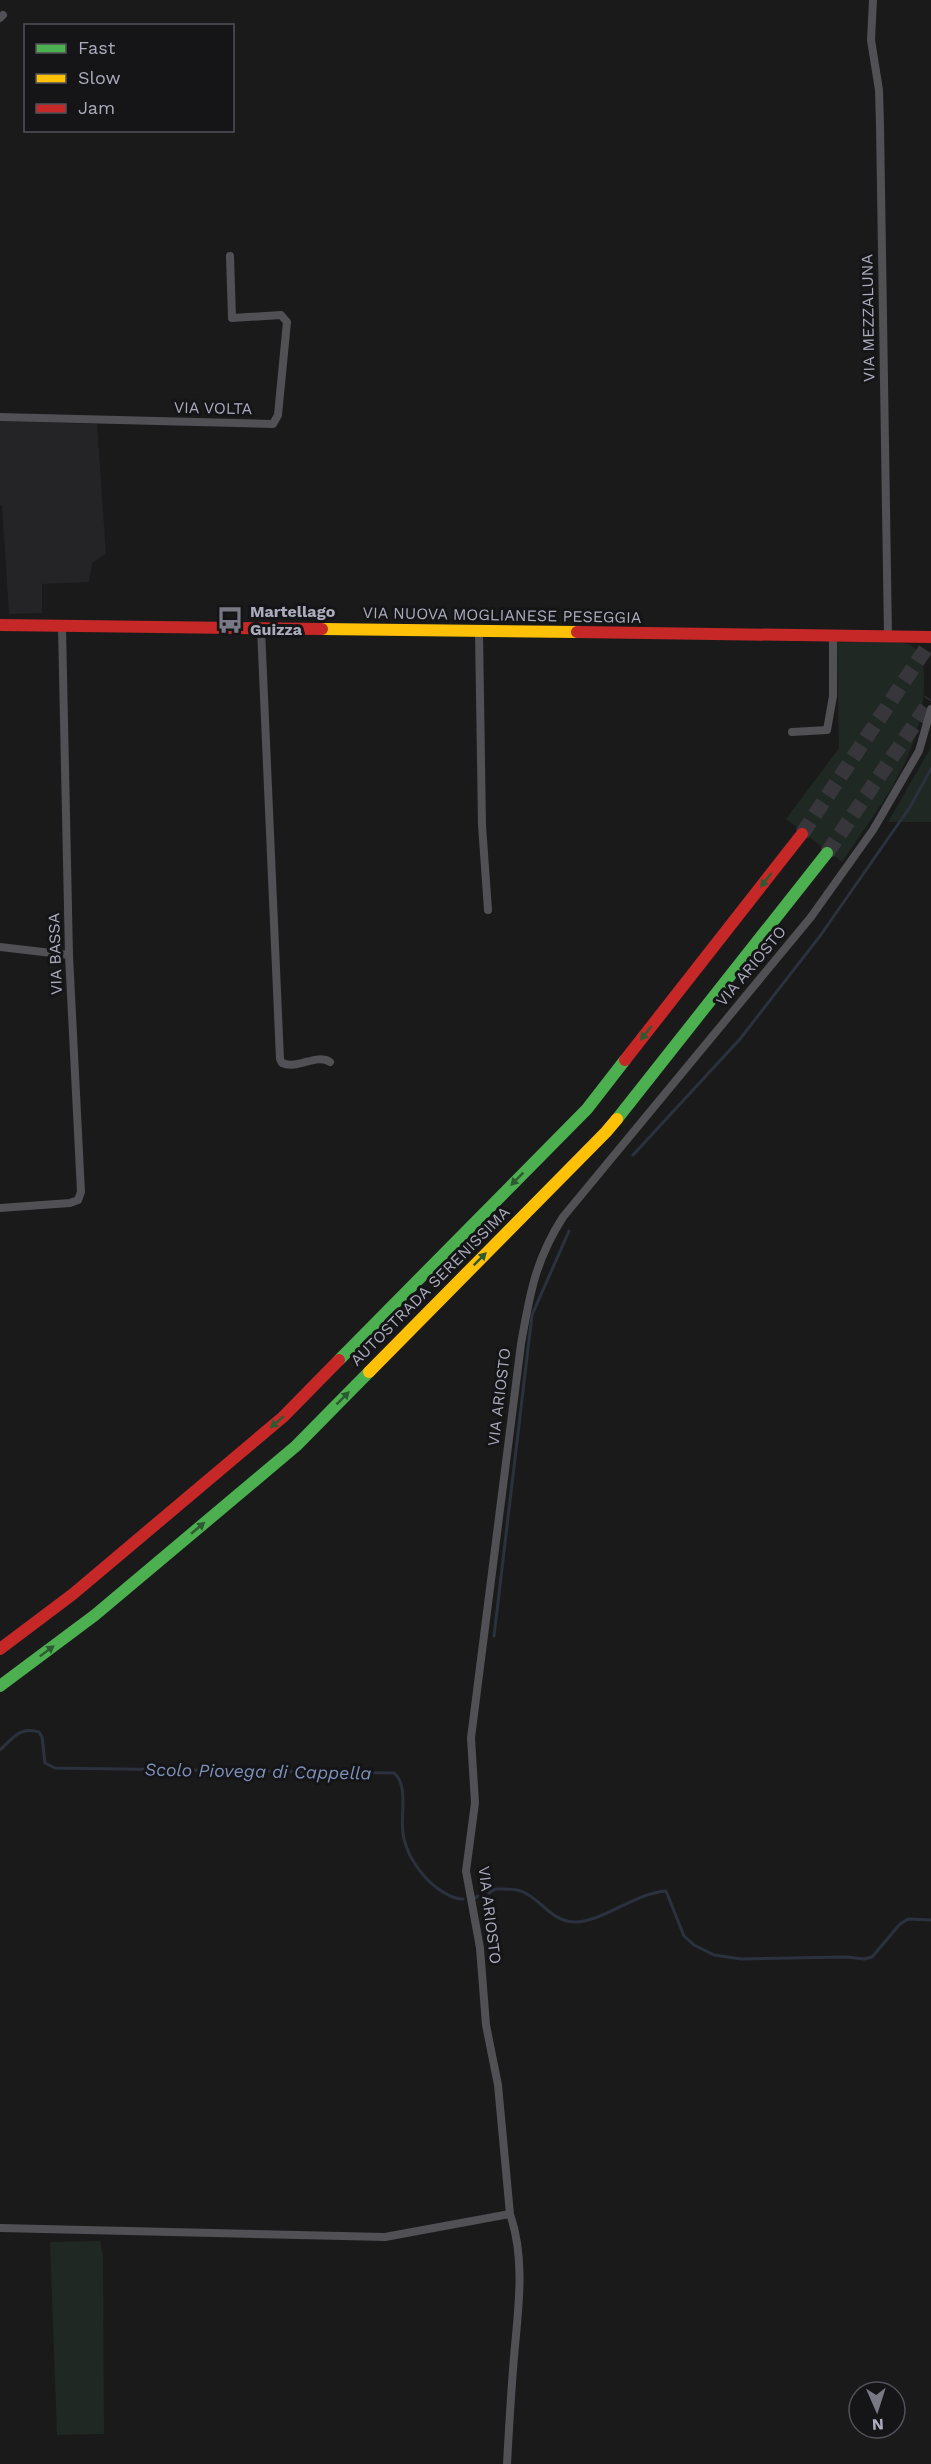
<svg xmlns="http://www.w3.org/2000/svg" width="931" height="2464" viewBox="0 0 931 2464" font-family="'Work Sans',sans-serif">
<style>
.built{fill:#242427}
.green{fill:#1f2823}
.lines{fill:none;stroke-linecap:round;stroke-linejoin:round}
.stream{stroke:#2b323e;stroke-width:3}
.highway-tunnel{stroke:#37373b;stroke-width:15;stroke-dasharray:15 8;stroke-linecap:butt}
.street{stroke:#505055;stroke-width:8}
.fast{stroke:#4caf50;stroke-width:12}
.slow{stroke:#ffc107;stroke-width:12}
.jam{stroke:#c62828;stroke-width:12}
.oneway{fill:#2e5a31}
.labels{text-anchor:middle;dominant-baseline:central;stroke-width:6;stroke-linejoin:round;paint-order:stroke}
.street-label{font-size:16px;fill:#aaacbc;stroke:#151417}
.poi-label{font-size:16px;font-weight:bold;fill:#aaacbc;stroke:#151417;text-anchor:start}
.water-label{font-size:18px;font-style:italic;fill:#7f91ba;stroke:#151417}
</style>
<rect width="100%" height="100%" fill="#1a1a1b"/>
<path class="built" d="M0,421L97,424L106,554L92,563L89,582L42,584V613L9,614L2,506L0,505Z"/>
<path class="green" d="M837,642C851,643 900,640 910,645C924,653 924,667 924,681C925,753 880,805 842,862L786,819L839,748Z
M931,743V822H888L930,749Z
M100,2241L103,2255L104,2434L57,2435L50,2242Z"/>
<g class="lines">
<path class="stream" d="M633,1155L740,1039L820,936L910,807L931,769
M494,1636L532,1315L569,1231
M0,1750C13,1738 20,1726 39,1732L42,1737L45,1763L55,1768L394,1773C409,1785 400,1816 403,1833C405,1853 421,1876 437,1888C445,1894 453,1899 463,1899
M489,1893L495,1889C504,1889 514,1888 523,1892C542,1900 551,1921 574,1922C601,1923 635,1893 666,1891L684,1936L694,1945L714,1955L741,1959L847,1957L864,1959L872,1957L900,1924L908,1919L931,1920
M475,1898L478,1896"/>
<path class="highway-tunnel" d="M802,834L931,641
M827,853L931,700"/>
<path class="street" d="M873,0L871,40L879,90L880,125L888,636
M0,18L3,15
M0,417L273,424L278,415L287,322L281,315L232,318L230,256
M261,629L280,1059L282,1063C298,1070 316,1053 330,1062
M479,631L482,825L488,910
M792,732L827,730L833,696V635
M0,947L69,955
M0,1208L70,1203L78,1200L81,1192L69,955L62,627
M510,2214L498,2085L486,2025L480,1948L466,1871L475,1803L471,1738L521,1344C530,1293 535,1261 563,1217L811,917L873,830L919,751L931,709
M0,2228L385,2237L510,2214C526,2260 518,2310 514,2357C511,2393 509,2428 507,2464"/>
<path class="fast" d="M617,1119L827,853
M339,1360L587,1109L625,1060
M0,1686L95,1615L296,1446L369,1372"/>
<path class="slow" d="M322,629L577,632
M369,1372L606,1132L617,1119"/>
<path class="jam" d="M0,625L322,629
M577,632L931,637
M625,1060L802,834
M0,1649L73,1594L283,1417L339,1360"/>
</g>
<defs><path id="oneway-solid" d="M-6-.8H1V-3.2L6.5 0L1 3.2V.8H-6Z" transform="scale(1.5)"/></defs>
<g class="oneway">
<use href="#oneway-solid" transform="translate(766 880) rotate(128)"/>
<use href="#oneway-solid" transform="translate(646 1033) rotate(128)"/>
<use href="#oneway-solid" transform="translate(517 1179) rotate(135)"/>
<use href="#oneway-solid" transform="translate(480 1259) rotate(-45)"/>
<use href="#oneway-solid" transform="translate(343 1398) rotate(-45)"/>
<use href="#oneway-solid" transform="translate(277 1422) rotate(140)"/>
<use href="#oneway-solid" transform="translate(198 1528) rotate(-40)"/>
<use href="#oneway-solid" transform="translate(47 1651) rotate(-37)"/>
</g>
<defs>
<symbol id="bus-bare" viewBox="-9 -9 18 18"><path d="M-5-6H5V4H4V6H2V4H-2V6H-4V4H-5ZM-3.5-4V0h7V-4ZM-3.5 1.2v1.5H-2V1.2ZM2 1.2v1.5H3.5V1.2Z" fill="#787984" stroke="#151417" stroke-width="2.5" paint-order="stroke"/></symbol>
</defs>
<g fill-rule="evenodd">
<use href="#bus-bare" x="211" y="601" width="38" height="38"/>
</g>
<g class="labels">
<g class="street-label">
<text transform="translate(868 318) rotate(-91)">VIA MEZZALUNA</text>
<text transform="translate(213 408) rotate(1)">VIA VOLTA</text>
<text transform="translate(502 615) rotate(1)">VIA NUOVA MOGLIANESE PESEGGIA</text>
<text transform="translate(55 954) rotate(-92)">VIA BASSA</text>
<text transform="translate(751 966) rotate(-50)">VIA ARIOSTO</text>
<text transform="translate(430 1286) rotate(-45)">AUTOSTRADA SERENISSIMA</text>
<text transform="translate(499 1397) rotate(-83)">VIA ARIOSTO</text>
<text transform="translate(490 1915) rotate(83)">VIA ARIOSTO</text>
</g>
<g class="poi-label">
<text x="250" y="611">Martellago<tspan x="250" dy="18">Guizza</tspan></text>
</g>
<g class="water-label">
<text transform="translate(258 1771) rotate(1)">Scolo Piovega di Cappella</text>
</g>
</g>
<rect x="24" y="24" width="210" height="108" fill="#151417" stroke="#515159" stroke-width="1.5"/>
<rect x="36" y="44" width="30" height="9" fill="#4caf50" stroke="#515159" stroke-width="1.5"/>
<text x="78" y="54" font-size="18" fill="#aaacbc">Fast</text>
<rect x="36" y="74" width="30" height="9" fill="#ffc107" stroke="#515159" stroke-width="1.5"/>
<text x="78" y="84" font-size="18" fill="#aaacbc">Slow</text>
<rect x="36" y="104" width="30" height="9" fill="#c62828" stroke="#515159" stroke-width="1.5"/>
<text x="78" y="114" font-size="18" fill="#aaacbc">Jam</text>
<g transform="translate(877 2410) rotate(177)"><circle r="28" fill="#151417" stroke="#515159" stroke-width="1.5"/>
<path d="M0-4.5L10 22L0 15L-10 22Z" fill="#787984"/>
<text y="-9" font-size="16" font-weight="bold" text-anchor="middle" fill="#aaacbc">N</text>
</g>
</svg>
